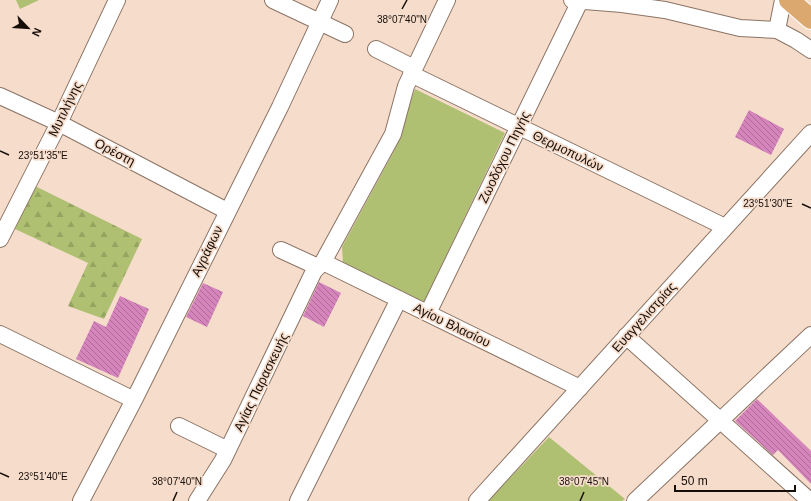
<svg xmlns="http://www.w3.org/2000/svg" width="811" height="501" viewBox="0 0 811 501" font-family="Arial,sans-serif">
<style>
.green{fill:#afc072}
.forest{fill:url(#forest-firs)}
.building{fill:url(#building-back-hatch)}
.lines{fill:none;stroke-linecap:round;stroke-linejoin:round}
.minor-casing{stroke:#8b7465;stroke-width:18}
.major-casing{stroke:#fff;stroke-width:22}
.minor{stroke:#fff;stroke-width:16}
.major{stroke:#dba970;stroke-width:20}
.ticks{fill:none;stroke:#160e08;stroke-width:1.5}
.labels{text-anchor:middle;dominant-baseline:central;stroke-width:3.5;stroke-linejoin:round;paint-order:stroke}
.street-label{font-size:13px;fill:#160e08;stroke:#f6dccb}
.ticks-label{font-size:10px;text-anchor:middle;fill:#160e08;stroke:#f6dccb;stroke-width:3.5;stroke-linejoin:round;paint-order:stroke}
</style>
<defs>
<pattern id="forest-firs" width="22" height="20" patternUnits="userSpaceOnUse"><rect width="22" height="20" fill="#afc072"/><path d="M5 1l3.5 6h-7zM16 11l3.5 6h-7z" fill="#96a461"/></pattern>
<pattern id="building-back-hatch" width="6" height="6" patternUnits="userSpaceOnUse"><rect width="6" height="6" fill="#d584bc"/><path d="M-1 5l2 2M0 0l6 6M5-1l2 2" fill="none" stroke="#ac6a97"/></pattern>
</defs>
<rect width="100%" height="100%" fill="#f6dccb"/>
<path class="green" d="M16,0H39L20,9Z
M415,89L505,133L424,302L343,264L342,247L394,151Z
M549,437L625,499L622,501H488Z"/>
<path class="forest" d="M35,186L142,239L104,319L68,306L88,263L15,229Z"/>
<path class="building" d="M749,110L784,129L771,155L735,137Z
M319,282L341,293L324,327L303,316Z
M203,283L223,292L207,327L186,317Z
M120,296L149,309L118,378L76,359L94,321L106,327Z
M757,399L811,451V484L778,450L773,455L735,421Z"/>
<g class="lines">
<defs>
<path id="minor" d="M273,0L345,34
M572,0L622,4L665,10L740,28L777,30
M783,0L777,30L796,40L811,50
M376,49L414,68
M411,74L725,227
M0,96L59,123L227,211
M0,239L59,123L117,0
M281,250L318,267
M323,262L580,388
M428,313L580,1
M0,334L134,400
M626,336L810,501
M179,426L228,450
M81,501L134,400L280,107L330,0
M197,501L223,460L314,271L323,262L393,134L406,86L447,0
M298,501L399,299
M477,501L811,133
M635,501L811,335"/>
<path id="major" d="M789,0L811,19"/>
</defs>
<use href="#minor" class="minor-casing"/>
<use href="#major" class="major-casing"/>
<use href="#minor" class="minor"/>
<use href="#major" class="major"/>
</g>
<path class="ticks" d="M402,9L407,0M0,151L9,155M802,204L811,208M0,473L9,477M173,501L177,492M580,501L584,492"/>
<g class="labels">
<g class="street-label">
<text transform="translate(65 109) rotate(-64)">Μυτιλήνης</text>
<text transform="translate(568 151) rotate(26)">Θερμοπυλών</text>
<text transform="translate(115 152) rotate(28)">Ορέστη</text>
<text transform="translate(504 157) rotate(-64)">Ζωοδόχου Πηγής</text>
<text transform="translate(207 251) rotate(-64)">Αγράφων</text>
<text transform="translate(644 317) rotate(-48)">Ευαγγελιστρίας</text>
<text transform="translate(452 325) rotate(26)">Αγίου Βλασίου</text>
<text transform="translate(261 382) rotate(-64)">Αγίας Παρασκευής</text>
</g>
</g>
<g class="ticks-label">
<text x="402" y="23">38°07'40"N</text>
<text x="43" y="159">23°51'35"E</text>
<text x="768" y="207">23°51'30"E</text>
<text x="43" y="480">23°51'40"E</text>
<text x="177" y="485">38°07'40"N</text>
<text x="584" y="485">38°07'45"N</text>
</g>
<g transform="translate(28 28) rotate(115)" stroke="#f6dccb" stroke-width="3" paint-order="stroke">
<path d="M0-3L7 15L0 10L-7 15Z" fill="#160e08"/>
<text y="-6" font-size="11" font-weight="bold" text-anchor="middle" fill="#160e08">N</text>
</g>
<path d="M675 485v6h120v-6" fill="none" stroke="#160e08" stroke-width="2"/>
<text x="681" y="485" font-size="12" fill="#160e08" stroke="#f6dccb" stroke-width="3" paint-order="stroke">50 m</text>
</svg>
